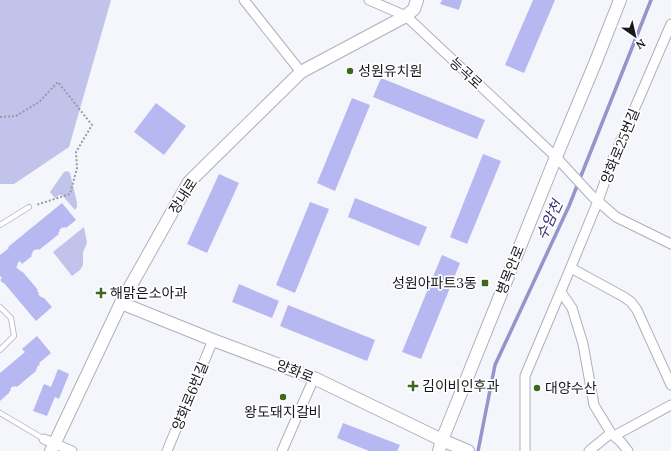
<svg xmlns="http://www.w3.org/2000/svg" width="671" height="451" viewBox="0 0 671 451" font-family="Lora,'Noto Sans KR',serif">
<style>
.green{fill:#c2c3eb}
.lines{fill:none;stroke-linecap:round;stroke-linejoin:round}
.stream{stroke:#9595cc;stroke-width:3.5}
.building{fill:#b7b8f1}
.service-casing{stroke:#aeafbf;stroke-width:6}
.minor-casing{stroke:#aeafbf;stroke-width:11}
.tertiary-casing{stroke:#aeafbf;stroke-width:14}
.path{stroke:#9a9aa0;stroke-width:2;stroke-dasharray:2 2;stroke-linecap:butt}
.service{stroke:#fff;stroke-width:4.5}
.minor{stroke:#fff;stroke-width:9}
.tertiary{stroke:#fff;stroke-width:12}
.poi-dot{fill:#3f6621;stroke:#fff;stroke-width:1.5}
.labels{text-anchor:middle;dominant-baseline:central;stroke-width:3.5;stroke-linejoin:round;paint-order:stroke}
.poi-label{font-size:14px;fill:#18181e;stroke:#fff;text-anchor:start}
.street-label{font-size:14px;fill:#18181e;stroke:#fff}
.water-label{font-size:15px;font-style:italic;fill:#342c6f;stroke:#fff}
</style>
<rect width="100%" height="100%" fill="#f5f5fc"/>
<path class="green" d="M0,0H111L69,147L14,184H0Z
M67,171L70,173L77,203V207L75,210L62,195H59L55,198L50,192L64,172Z
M84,227L87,243L83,252V265L80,270L72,276L53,252Z"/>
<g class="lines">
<path class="stream" d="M478,451L495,365L569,206L651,0"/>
</g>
<path class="building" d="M442,0H462L459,10L440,4Z
M533,0H555L524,73L505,65Z
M381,78L485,120L477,139L373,97Z
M352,98L370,105L335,191L317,183Z
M156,103L186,126L164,155L134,132Z
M483,154L501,161L467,244L450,237Z
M219,174L239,183L207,253L187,244Z
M355,198L427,227L419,246L348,217Z
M310,202L329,209L295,293L276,285Z
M62,203L76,220L66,228L65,227L63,228V227L59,230L60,231L58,233L59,234L39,250L38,249L36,250V249L32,252L33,253L31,255L32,256L22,264L20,261L17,264L18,265L16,267L19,270H20L21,272L22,271L38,290L37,291L39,293L38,294L41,297H42L43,298H44L52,307L36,321L4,283H3L0,280L2,278L0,276V255L9,248L8,247Z
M442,255L460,263L421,359L402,352Z
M239,284L279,301L272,318L232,302Z
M288,305L375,340L367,361L280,326Z
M37,336L51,353L39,363L40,364L37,367V368L36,370V371L17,387L16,386L14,387L13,386L10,389L11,390L9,392V393L0,401V373L25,352L22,349Z
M58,369L69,374L59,399L55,397L47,416L33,411L44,384L51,387Z
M343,423L400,445L397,451H369L337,438Z"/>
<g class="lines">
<defs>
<path id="service" d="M0,225L29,207
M0,307L11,318L14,336L0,350
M0,413L44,439"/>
<path id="minor" d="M244,0L301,72
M369,0L406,16L556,157L592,196L616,217L671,244
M571,268L624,297L631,302L637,310L671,385
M561,292L572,308L583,344L594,405L611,433
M614,436L621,442L628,451
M44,439L72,451
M167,451L213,340
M282,451L314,378
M525,451V376L568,274L598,201L612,161L671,24
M589,451L611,433L614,436L671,405"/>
<path id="tertiary" d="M121,303L213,340L314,378L442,440L468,451
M51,451L121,303L189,182L301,72L406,16L414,9L417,0
M439,451L442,440L556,157L596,61L620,0"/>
</defs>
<use href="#service" class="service-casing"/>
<use href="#minor" class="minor-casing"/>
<use href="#tertiary" class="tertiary-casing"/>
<path class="path" d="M0,117L16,116L39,102L58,82L92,125L76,152L77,168L70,194L36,205"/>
<use href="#service" class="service"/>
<use href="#minor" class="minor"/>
<use href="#tertiary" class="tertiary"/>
</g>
<g class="poi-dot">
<circle cx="350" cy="71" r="4"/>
<rect x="481" y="279" width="8" height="8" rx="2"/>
<path d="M99 287h4v4h4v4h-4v4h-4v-4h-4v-4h4z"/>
<path d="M411 380h4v4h4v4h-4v4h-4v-4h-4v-4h4z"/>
<circle cx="537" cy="388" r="4"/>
<circle cx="283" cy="397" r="4"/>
</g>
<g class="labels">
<g class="poi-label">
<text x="358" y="71">성원유치원</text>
<text x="477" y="283" text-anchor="end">성원아파트3동</text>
<text x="110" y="293">해맑은소아과</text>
<text x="422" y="386">김이비인후과</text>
<text x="545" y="388">대양수산</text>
<text x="283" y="412" text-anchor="middle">왕도돼지갈비</text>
</g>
<g class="street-label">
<text transform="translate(466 73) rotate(43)">능곡로</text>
<text transform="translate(620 146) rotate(-68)">양화로25번길</text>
<text transform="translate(183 196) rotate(-57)">장내로</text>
<text transform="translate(510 270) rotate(-68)">병목안로</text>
<text transform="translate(295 371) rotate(21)">양화로</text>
<text transform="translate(190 396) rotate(-68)">양화로6번길</text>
</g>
<g class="water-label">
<text transform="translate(549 220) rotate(-65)">수암천</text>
</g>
</g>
<g transform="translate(635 36) rotate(146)" stroke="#ffffff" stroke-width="3" paint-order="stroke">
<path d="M0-3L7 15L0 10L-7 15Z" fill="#18181e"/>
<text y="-6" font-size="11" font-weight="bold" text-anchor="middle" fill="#18181e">N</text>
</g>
</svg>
